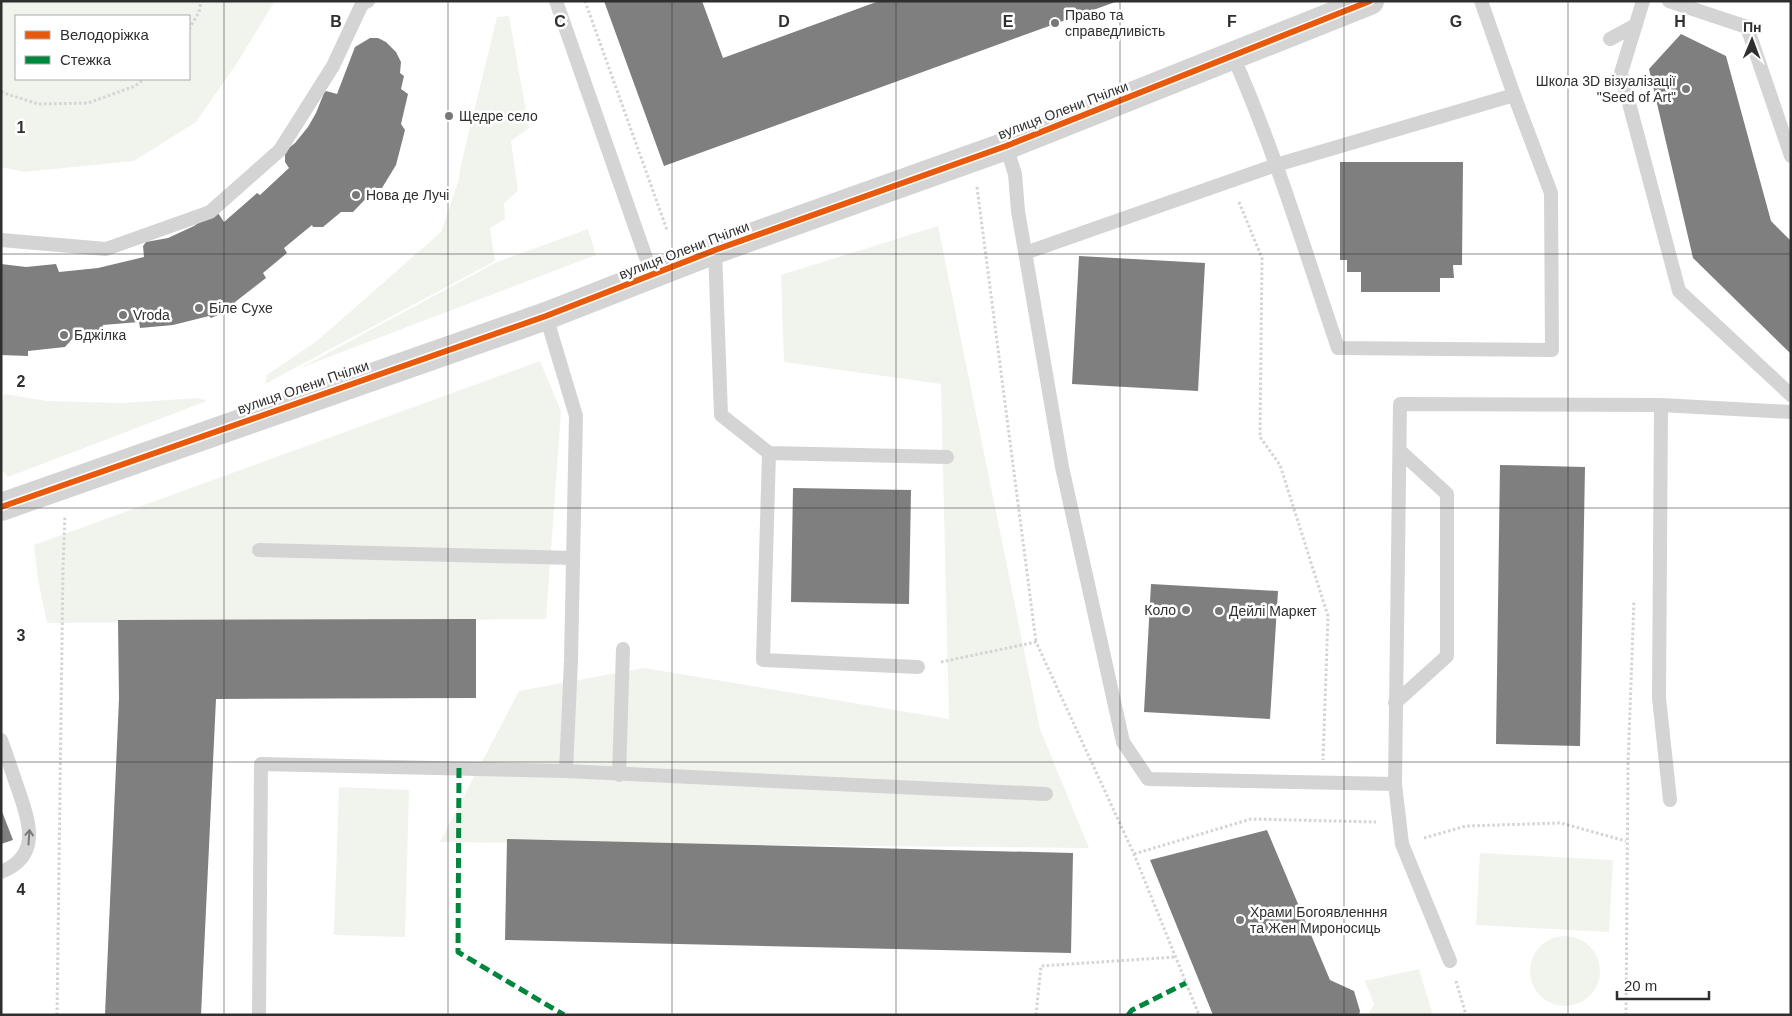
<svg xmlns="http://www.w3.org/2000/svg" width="1792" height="1016" viewBox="0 0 1792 1016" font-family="Arial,sans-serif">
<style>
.green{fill:#f1f4ed;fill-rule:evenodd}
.building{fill:#7f7f7f}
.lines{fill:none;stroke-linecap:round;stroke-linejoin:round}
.path{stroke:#d4d4d4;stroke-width:3;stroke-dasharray:2.5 2.5;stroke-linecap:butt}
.lane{stroke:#d4d4d4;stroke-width:14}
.street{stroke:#d4d4d4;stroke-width:28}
.quiet{stroke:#00873e;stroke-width:5;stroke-dasharray:10 5;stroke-linecap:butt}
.cycleway-casing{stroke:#fff;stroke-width:9}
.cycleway{stroke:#e8590c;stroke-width:6}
.oneway{stroke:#797979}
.grid{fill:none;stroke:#2f2f2f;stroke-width:1;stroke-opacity:0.55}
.poi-dot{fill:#787878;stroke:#fff;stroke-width:2}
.labels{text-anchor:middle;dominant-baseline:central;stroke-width:5;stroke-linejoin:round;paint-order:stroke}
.poi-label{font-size:14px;fill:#2f2f2f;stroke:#fff;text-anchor:start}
.street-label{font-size:14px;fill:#2f2f2f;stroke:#fff}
.grid-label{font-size:16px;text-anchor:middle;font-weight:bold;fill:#2f2f2f;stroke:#fff;stroke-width:5;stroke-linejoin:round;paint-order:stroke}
</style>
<rect width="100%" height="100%" fill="#fff"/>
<path class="green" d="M1,1H275L237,63L196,122L134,161L24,172L1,167ZM189,16V79H16V16Z
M509,16L529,128L511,141L518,191L504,203L505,219L490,228L495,261L265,384L267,375L317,341L441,232L459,179L460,169L497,17Z
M938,226L1040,729L1089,848L440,842L519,691L644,668L949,719L941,384L784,362L781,275Z
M588,229L596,255L300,368L497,262Z
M540,361L561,411L546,619L47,623L38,579L34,545Z
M4,394L47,401L123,403L198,398L207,401L8,477L1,469V406Z
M339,787L409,790L405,937L334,935Z
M1480,853L1613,860L1609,932L1476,925Z
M1530 971a35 35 0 1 1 70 0a35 35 0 1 1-70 0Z
M1419,969L1433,1015H1368L1374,1004L1365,981Z"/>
<path class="building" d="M604,1H702L723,58L879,1H1118L664,166Z
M1681,34L1726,56L1771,221L1791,241V354L1693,258L1649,69Z
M370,38H378L386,42L396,52L401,62L400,73L404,76L401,89L408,94L401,124L405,130L396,165L382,188H376L353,212H341L323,227H313L312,225L284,248L287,253L263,273L266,278L235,302L237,307L211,318L209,316L173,325L140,328L139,322L103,325L101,334L74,341L73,338L65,347L28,351V356L1,355V264L26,267L56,264L59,272L98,268L144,257L143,246L146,242L168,238L194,226L205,218L218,213L224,222L257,193L260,195L289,168L285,162V151L295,143L308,127L316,113L324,93L326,91L337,94L355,47Z
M1340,162H1463L1462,265H1453L1454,278H1440V292H1361V272H1347V260H1340Z
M1079,256L1205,263L1198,391L1072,384Z
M1500,465L1585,467L1580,746L1496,744Z
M793,488L911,490L909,604L791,602Z
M1151,584L1278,591L1270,719L1144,712Z
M476,619V698L216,699L201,1015H105L119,699L118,620Z
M1,809L13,840L1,844Z
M1267,830L1330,980L1354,991L1360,1011L1359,1015H1213L1150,860Z
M507,839L1073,853L1071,953L505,940Z"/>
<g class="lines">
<path class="path" d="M585,1L667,230
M189,29L199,12L201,1
M1,92L38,104L88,103L135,86L144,79
M977,187L1036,642
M1239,202L1262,258L1260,437L1280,465L1328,616L1323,760
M941,662L1036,642L1134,854L1199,1015
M1424,838L1466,826L1561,823L1626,841
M1134,854L1251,819L1376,822
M1456,981L1466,1015
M57,1015L63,566L65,515
M1036,1015L1041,966L1175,957
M1626,1015L1628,765L1634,600"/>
<path class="lane" d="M556,1L652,275
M1643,1L1621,73L1679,291L1791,395
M1669,1L1747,27L1791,156
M1610,39L1636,25
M1233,56C1275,151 1305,251 1338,348L1552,350L1551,193L1514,95L1481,1
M1006,146L1015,174L1018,211L1062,467L1123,742L1148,779L1395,784
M1,240L106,249L210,212L280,150L333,66L362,4L368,1
M715,250L721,415L769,453L763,660L918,667
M1025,253L1276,165L1514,95
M546,316L576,416L571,660L566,771
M1661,405L1659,698L1670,800
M769,453L947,457
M259,550L573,558
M1395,703L1447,656V494L1400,451
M1,740C7,756 12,772 18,789C29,821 42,856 1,872
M619,775L623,649
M1450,961L1402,844L1395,784L1400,404L1661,405L1791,412
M259,1015L261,764L566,771L1046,794"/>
<path class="street" d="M1,507L546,316L715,250L1006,146L1370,1"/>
<path class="quiet" d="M459,768L458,952L564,1015
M1128,1015L1132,1010L1186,983"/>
<defs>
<path id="cycleway" d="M1,507L546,316L715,250L1006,146L1370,1"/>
</defs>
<use href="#cycleway" class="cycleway-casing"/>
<use href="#cycleway" class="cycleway"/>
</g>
<defs><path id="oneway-shaft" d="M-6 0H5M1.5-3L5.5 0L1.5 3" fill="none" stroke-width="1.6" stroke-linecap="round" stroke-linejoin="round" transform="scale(1.25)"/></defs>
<use class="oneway" href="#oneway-shaft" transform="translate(29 837) rotate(-86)"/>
<path class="grid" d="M224,1V1015M448,1V1015M672,1V1015M896,1V1015M1120,1V1015M1344,1V1015M1568,1V1015M1,254H1791M1,508H1791M1,762H1791"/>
<g class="poi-dot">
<circle cx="1055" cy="23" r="5"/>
<circle cx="1686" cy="89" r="5"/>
<circle cx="449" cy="116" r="5"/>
<circle cx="356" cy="195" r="5"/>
<circle cx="199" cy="308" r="5"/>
<circle cx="123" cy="315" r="5"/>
<circle cx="64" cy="335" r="5"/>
<circle cx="1186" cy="610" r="5"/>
<circle cx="1219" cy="611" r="5"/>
<circle cx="1240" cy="920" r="5"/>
</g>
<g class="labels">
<g class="poi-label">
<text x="1065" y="15">Право та<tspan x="1065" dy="16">справедливість</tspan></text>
<text x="1676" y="81" text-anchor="end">Школа 3D візуалізації<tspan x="1676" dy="16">"Seed of Art"</tspan></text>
<text x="459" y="116">Щедре село</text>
<text x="366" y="195">Нова де Лучі</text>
<text x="209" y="308">Біле Сухе</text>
<text x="133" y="315">Vroda</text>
<text x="74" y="335">Бджілка</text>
<text x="1176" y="610" text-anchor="end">Коло</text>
<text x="1229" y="611">Дейлі Маркет</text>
<text x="1250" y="912">Храми Богоявленння<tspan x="1250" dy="16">та Жен Мироносиць</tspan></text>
</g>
<g class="street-label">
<text transform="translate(1063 110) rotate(-21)">вулиця Олени Пчілки</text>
<text transform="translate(684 250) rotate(-21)">вулиця Олени Пчілки</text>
<text transform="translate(303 387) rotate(-19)">вулиця Олени Пчілки</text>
</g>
</g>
<g class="grid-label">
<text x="336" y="27">B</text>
<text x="560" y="27">C</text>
<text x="784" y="27">D</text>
<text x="1008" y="27">E</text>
<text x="1232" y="27">F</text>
<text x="1456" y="27">G</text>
<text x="1680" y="27">H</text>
<text x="21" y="133">1</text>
<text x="21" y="387">2</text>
<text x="21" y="641">3</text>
<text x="21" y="895">4</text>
</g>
<rect width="1792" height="1016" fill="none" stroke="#2f2f2f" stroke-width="5"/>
<rect x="15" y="15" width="175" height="65" fill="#ffffff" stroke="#acacac"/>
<rect x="25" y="31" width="25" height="8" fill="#e8590c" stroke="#acacac"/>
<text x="60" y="40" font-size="15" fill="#2f2f2f">Велодоріжка</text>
<rect x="25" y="56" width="25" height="8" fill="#00873e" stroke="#acacac"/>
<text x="60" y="65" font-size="15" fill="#2f2f2f">Стежка</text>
<g transform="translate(1752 40) rotate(1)" stroke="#ffffff" stroke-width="4" paint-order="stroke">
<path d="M0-4L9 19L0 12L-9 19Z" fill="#2f2f2f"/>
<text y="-8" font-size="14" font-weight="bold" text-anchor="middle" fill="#2f2f2f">Пн</text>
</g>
<path d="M1617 991v8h92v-8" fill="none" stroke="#2f2f2f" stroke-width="2.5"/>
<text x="1624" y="991" font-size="15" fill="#2f2f2f" stroke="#ffffff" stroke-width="4" paint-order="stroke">20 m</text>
</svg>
